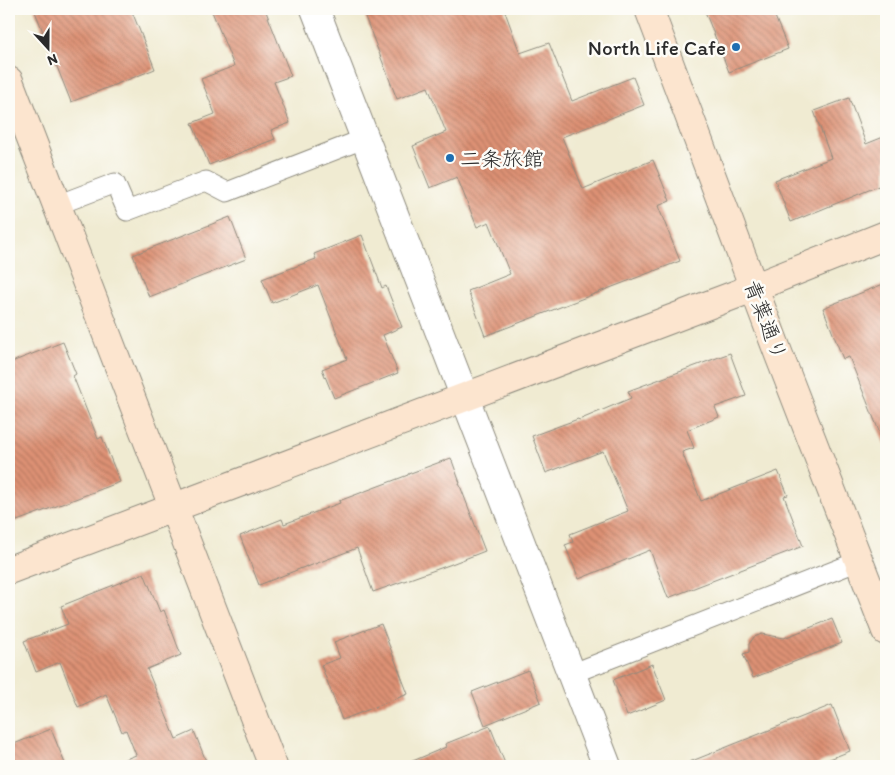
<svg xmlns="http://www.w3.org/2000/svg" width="895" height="775" viewBox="0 0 895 775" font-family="Itim,'Klee One',sans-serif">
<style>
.building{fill:url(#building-back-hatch)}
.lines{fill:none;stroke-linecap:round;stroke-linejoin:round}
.lane-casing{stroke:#8e8b7e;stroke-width:21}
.street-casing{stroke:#8e8b7e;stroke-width:30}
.secondary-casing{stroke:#8e8b7e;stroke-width:30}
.lane{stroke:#fff;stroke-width:19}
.street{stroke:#fff;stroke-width:28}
.secondary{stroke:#fce5cf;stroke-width:28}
.poi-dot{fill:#1f6fb2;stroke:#fdfcf7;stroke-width:2}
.labels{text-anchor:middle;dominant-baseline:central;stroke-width:5;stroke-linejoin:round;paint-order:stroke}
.poi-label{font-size:21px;fill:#2b2b2b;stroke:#fdfcf7;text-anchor:end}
.street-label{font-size:21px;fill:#2b2b2b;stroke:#fdfcf7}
</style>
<defs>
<pattern id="building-back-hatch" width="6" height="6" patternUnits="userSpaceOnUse" patternTransform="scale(1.25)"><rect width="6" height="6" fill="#dd9174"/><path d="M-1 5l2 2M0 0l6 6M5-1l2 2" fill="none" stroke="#b3775f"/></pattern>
</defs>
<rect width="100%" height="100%" fill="#fdfcf7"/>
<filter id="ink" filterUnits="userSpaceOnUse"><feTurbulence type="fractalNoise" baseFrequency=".02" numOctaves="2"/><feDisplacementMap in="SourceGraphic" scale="10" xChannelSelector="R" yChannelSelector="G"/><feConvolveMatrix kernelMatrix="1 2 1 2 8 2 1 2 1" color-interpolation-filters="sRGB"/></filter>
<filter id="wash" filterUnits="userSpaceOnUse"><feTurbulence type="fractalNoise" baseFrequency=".0096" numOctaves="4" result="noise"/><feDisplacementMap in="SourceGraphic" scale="20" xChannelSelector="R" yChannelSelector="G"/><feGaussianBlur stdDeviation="1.12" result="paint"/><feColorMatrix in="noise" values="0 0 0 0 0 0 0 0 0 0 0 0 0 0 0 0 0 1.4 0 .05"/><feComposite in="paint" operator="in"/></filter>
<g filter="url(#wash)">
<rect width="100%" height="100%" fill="#f0ebd2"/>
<g id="blocks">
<path class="building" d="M34,9H131L155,69L71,102Z
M211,9H265L291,76L274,82L290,123L271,130L275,139L209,165L192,123L215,114L201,79L234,66Z
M362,9H504L520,53L549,43L572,101L633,77L644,105L562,137L583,189L653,160L670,201L658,206L680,261L485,336L468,291L510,274L489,222L477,227L457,177L430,188L413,146L446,132L428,87L397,99Z
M704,9H772L788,49L729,72Z
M849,98L866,144L886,136V183L791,222L775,180L831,158L814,111Z
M230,217L246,259L149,297L133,255Z
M362,235L382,288L386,286L402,327L383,335L398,373L334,398L322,369L347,359L318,285L272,303L262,279L316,259L314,254Z
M886,283V446H885L849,357L843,359L823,308Z
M63,342L76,374L73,376L98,439L102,437L120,482L9,524V363Z
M730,353L746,396L715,407L719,417L687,430L694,448L682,452L701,501L778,471L788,495L784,496L803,546L668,598L650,550L579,579L565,545L573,542L570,534L628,511L603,451L546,473L532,436L578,419L579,420L631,398L628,391Z
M451,458L460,483H459L485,551L449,565L373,592L357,548L307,567V566L259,585L240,536L282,519L284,524L340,503L339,501L408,475V474Z
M144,573L160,612L164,610L181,655L147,669L176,739L194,731L208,766H110V765L136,755L126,730L122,732L106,694L78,707L60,662L36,672L24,641L68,624L61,606Z
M832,619L842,643L753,678L743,654L749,652V644L754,637L762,634L784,638Z
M381,624L408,694L342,720L321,665L340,658L334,642Z
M652,664L666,700L627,716L613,680Z
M528,670L541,702L485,725L472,692Z
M832,705L850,751L812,766H682V765Z
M490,726L506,766H401L446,747L445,744Z
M51,729L66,766H9V746Z"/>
</g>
</g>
<g filter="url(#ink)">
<use href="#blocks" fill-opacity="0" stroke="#8e8b7e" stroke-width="1"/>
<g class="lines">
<defs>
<path id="lane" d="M57,205L115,183L127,211L206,181L227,192L366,138
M571,674L859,561"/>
<path id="street" d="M315,9L607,766"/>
<path id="secondary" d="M649,9L779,355L886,631
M9,81L273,766
M9,570L753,288L886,235"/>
</defs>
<use href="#lane" class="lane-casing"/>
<use href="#street" class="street-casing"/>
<use href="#secondary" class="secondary-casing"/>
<use href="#lane" class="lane"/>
<use href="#street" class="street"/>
<use href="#secondary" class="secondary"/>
</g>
</g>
<g class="poi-dot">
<circle cx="736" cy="47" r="5"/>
<circle cx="450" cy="158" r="5"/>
</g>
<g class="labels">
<g class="poi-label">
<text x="726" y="47">North Life Cafe</text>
<text x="460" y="158" text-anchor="start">二条旅館</text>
</g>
<g class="street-label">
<text transform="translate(766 320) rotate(69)">青葉通り</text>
</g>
</g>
<rect width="895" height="775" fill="none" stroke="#fdfcf7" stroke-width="30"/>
<g transform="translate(48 48) rotate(159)" stroke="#fdfcf7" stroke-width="4" paint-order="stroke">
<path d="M0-4L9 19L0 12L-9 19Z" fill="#2b2b2b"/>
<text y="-8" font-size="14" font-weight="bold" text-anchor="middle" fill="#2b2b2b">N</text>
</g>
</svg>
